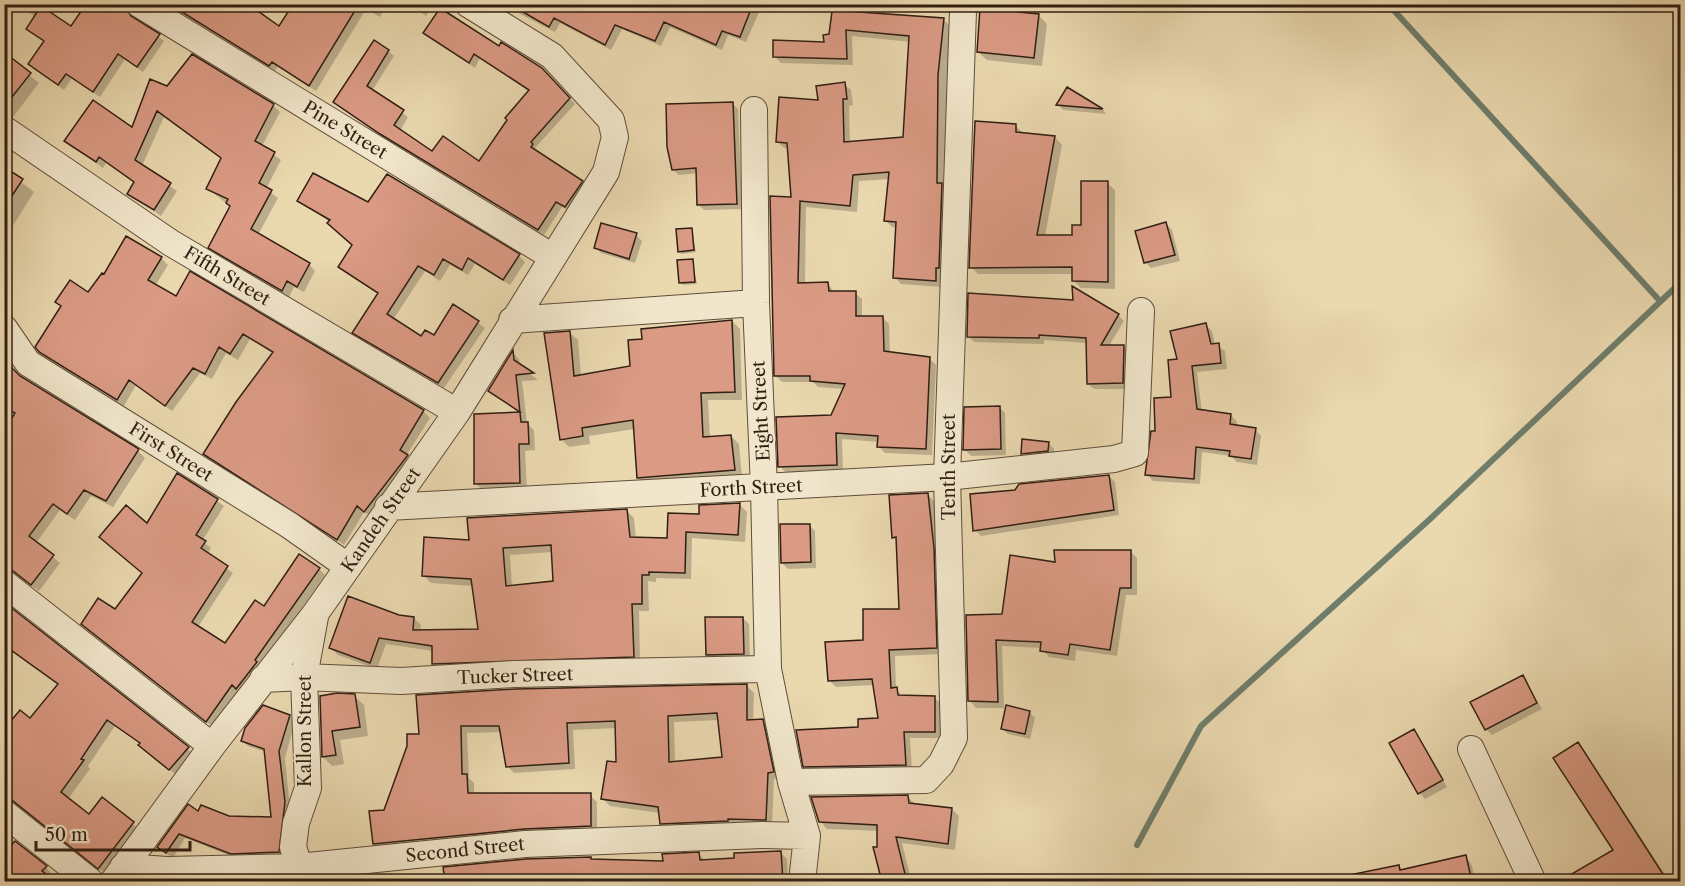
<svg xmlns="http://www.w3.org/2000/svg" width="1685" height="886" viewBox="0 0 1685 886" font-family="'Libre Caslon Text',serif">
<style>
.shadow{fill:#0003;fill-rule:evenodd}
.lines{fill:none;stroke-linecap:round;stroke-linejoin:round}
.stream{stroke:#6f7d6b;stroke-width:6}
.building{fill:#da9a84;stroke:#311f13;stroke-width:1.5;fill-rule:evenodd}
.minor-casing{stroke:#5f4d3a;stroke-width:28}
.minor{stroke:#f1e6cb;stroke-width:26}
.labels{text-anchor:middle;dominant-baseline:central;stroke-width:4.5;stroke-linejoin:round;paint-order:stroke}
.street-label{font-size:18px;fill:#311f13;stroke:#f1e6cb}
</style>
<rect width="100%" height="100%" fill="#ead8af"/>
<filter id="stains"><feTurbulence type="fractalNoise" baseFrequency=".00333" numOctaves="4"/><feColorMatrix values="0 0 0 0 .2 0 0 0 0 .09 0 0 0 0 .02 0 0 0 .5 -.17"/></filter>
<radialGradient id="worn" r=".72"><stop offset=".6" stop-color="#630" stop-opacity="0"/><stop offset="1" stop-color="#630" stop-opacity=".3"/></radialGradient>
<path class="shadow" d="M18,4H47L43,9L71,28L88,4H132L131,16L164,41L143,72L125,59L100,97L72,78L64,90L30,64L45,42L28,28L35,17Z
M164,4H264L259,14L280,28L303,4H387L380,17L366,9L316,91L278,66L275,71Z
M409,4H434L426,16Z
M501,4H754L760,10L746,42L728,35L722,50L670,27L661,46L622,29L611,50L560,23L555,32Z
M835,4H850V13L943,19L950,26L943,186L948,191L942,287L901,284L895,277L897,228L892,227L886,221L890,179L859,181L857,212L806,207L805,284H828L835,293H855L862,299V318L882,317L889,324L890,354L929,358L936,365L932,455L885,453L878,446L879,442L842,439L843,471L786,473L780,466L832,416L844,389L818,387L813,382H782L776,376L792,199L789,148H784L777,141L820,101L844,84L851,90L853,105L849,106L850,143L904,138L911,42L852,36L853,65L781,63L774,56L825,43L831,36Z
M983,4H1019L1018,13L1038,15L1047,24L1042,66L987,60L978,52Z
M425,33L499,48L548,75L575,104L535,148L537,152L587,188L571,212L562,207L544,235L387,139L341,107L388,51L394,56L372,91L408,117L400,131L432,153L479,163L530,91L480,58L475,68Z
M4,54L39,83L13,117L4,110Z
M168,88L273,105L280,112L262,146L281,160L266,189L278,198L258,235L309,264L315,271L304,292L294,287L289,297L217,254L210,247L231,207L207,188L222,159L164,117L142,166L177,191L161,216L129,193L135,183L106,163L103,168L66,141L132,129Z
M1067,89L1103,110L1106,114L1063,110L1058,104Z
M732,103L738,109L742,209L704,210L699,205L698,173L679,175L673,170Z
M1016,126L1023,133L1055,137L1062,145L1045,236H1074L1083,226L1107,183L1115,190V289L1081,288L1074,281V274H978L971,267Z
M4,169L34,192L4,240Z
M299,201L369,204L519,256L525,262L510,285L475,264L468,275L450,265L440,281L425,271L393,320L421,338L434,337L454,306L485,328L444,388L354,333L379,294L339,267L353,245L330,222Z
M1166,224L1172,230L1180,261L1151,268L1145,262Z
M692,229L696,252L682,254L679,251Z
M636,235L642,241L635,263L601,253L595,247Z
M161,258L168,265L155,286L177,299L190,273L423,411L430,418L406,456L413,463L372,517L364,512L344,545L205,454L274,354L250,339L238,360L226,353L212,379L200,373L172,411L136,385L124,406L47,358L40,351L89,295Z
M692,261L697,284L683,285L680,282Z
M1118,315L1124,321L1109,346H1124L1130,352L1128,389H1094L1088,384L1087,343L1044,340V344L974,342L968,336Z
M732,321L740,329L742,400H708L710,438L731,436L739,444L742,478L646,486L638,478L635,429L589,436L590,444L569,447L561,439L570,333L578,340L581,376L631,368L644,340Z
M1205,324L1212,331L1215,345L1225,351L1227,369L1197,372L1202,412L1231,415L1237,422V427L1255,429L1261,436L1257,465L1237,462L1231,456L1202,452L1200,484L1153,481L1147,474L1156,433L1173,399L1178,361Z
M513,353L519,359L520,366L538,380L522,381L527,423L534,430L535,450L525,451L527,489L482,490L475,483V415L521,414L489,391Z
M4,362L22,379L138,451L145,458L113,507L91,496L75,520L60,510L36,543L60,563L39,591L14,574L4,578V570L13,567L16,415L4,408Z
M999,407L1005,413L1006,455L971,456L965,450Z
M1048,443L1054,449V456L1028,459L1023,453Z
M178,475L224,506L202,541L211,548L207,554L233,573L198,627L225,645L264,608L319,569L325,575L243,694L238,690L213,727L89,630L115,612L144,574L148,525Z
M1109,476L1115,482L1119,515L981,536L975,530L1016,491Z
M928,495L934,501L940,555L942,654L895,656L896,689L903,697H934L941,704V738H910L912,771L811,773L805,766L860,729L880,719L874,685L836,687L829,680L864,641L900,611L898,541L893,537Z
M740,505L747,512L745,542L692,538L691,579L656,578V582L648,581L649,611H639L640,663L440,671L433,663V651L386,644L377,669L338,655L331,648L399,616L414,618L421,625L420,631L480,630L473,586L431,583L423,575L470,542L627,511L634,518L636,539L669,540L700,516L701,507ZM553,552L555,582L512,587L510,555Z
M809,525L815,531L816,568L788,569L782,563Z
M1130,551L1137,558V595H1126L1117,656L1076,650L1075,661L1049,657L1042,648L1002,646L1004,708H976L970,701L1003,616L1056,563Z
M4,604L195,755L177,776L141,744L115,726L88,766L90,769L68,799L90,816L103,799L140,830L106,874L15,805L4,807V731L31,721L59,685L4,646Z
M743,618L749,624L750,660H713L707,655Z
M1523,677L1542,709L1492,735L1486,729Z
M747,686L754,693L753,721L762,720L769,727L780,779H774L772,826L668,830L661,823L660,813L610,806L603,799L617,764V728L573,730L575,769L514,773L507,766L502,732L467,733L469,778L474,783V794L590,795L597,802V833L381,851L374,844L385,811L420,735L417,697ZM720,720L723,758L675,763L674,722Z
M354,696L364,705L368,736L340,740L344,764L332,766L323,757L321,697Z
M1029,712L1035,718L1030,739L1008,734L1002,729Z
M290,716L295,722L285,758L290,809L284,858L238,859L185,838L173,858L165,853L159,847L199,813L272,819L266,752L248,746L242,741Z
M1414,731L1447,787L1425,799L1420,793Z
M1577,744L1586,753L1670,882H1561L1615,851Z
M908,797L915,804L952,809L959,816L955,850L902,843L911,879L901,882L879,848V831L827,829L820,821Z
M780,852L787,859L788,882H446L590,858L593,861L664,862L698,854L706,861Z
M1465,857L1471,863L1476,882H1369L1398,866L1403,871Z
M46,867L51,873L48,877L4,882Z"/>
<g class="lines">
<path class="stream" d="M1388,4L1660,301
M1137,845L1201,726L1429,520L1680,283"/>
</g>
<path class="building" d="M86,4H124L131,16L160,34L137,67L118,54L93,92L66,74L58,85L28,64L44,41L26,29L41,6L71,26Z
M169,4H248L279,26L293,4H359L309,86L272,62L269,66Z
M509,4H753L740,37L722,31L716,45L664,22L655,41L615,25L605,45L554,18L549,27Z
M833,4H844L845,11L944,18L938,75L937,183H942L939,268H936V281L893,278L896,222L884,221L889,172L853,175L850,206L800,201L798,283L828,282L829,291H856V316H883L884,351L930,357L926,449L877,447L878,436L836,433L837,465L778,467L776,417L831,415L845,384L810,381V376H774L770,196L791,197L787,143L776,142L779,97L818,100L816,86L845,82L847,99H843L844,142L903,137L909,36L846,30L847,59L773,57V40L824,42L823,35L829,34Z
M440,8L499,46L501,42L542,68L570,98L531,142L533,144L531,147L583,181L565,207L556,202L538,230L380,134L333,102L374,40L389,50L367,86L404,110L394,125L432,151L443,136L479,161L507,120L505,118L529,90L474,54L469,63L423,33Z
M980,8L1039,14L1034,58L977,52Z
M4,52L31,73L4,107Z
M192,54L274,104L255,141L275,152L259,183L272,190L251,229L310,263L297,287L287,281L282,291L208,248L230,206L226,203L228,199L206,189L221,158L157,111L135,160L171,183L154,210L127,194L134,182L99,157L96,162L64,141L93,100L132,127L150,79L167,86Z
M1067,87L1103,109L1056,105Z
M733,102L737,204L697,205L696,168L672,170L667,147L666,104Z
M975,121L1016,124V132L1055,136L1037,235H1072V225H1081V181H1108V282L1072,281V267L969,268Z
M4,167L23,179L4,208Z
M313,173L368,202L387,174L520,254L503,280L468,258L462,270L443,259L434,275L418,266L387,314L421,336L425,330L434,335L453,304L479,321L438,383L352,333L378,293L338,267L352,245L327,223L330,220L297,201Z
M1166,222L1175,255L1144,263L1135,231Z
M601,223L637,233L629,259L594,248Z
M692,228L694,250L678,252L676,229Z
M126,236L162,257L148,280L176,296L190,271L424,410L400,450L408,455L364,512L357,506L337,540L203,454L236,402L273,352L243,334L230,354L219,347L205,374L193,368L165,406L129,380L117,400L39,352L35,347L61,306L55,302L70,280L88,292L102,273L104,274Z
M693,259L695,282L679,283L677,260Z
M1072,286L1119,314L1101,345H1124L1123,383L1087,384L1086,338L1039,335V338L967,337L968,293L1073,300Z
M732,320L735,392L701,393L703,437L731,435L735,470L637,478L633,420L582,428L583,436L560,440L544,333L570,331L574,376L630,366L628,340L642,339L641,329Z
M1206,323L1211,344L1219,343L1221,363L1192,366L1197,409L1231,414L1230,424L1256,428L1251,459L1229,456L1230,451L1196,447L1194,479L1145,475L1151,431H1155L1154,398L1171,397L1168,360L1177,359L1170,331Z
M513,350L514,360L534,373L516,375L521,422H528L529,444H519L520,483L474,484V414L520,412L488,391Z
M4,360L20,376L139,449L106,501L84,490L67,514L53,504L29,536L54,555L31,585L13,571L4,568V431L15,413L4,407Z
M1000,406L1001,449L963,450L964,407Z
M1022,439L1049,442L1048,451L1021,454Z
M177,473L218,499L196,535L206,541L201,548L228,566L192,622L225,643L255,600L264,606L299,554L320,568L255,660L257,662L236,689L232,685L206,722L81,624L98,598L115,609L142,573L99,537L126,505L147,523Z
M1109,475L1114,510L973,531L970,494L1015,490L1019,484Z
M928,493L934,548L937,648L889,650L891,688L897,687L898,695L935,696V732H904L906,765L803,767L796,730L858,727V719L878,718L872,679L828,681L825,642L863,640V609H899L896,537L892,538L889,495Z
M740,503L738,535L686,532L685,573L649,572V575H642V604H632L634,657L432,664V646L379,638L370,663L329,648L348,596L399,615L414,617L413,630L478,629L471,579L422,576L424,537L469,540L467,518L627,509L630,537L667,538L668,513L699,514V505ZM551,545L553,581L506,586L503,548Z
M780,524H810L811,562L781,563Z
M1054,550H1131V588H1120L1110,650L1070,644L1068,655L1040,651L1041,642L996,640L998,702L968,701L966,615L1002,614L1010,555L1055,562Z
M4,602L189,747L169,770L138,745L140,743L107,720L81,759L84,760L61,792L89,814L102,797L134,822L98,869L13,801L4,798V729L20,710L30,718L58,684L4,645Z
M705,617H743L744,654L706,655Z
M1523,675L1537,703L1485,730L1470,702Z
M747,684V720L763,719L774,772L768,773L766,820L728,819V821L660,824L658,807L601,799L607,761L616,762L615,721L567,723L569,763L506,767L499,726H461L462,774H467L468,793H591V826L524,829L373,844L369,811L384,810L407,746V734H419L416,695L515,689ZM717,713L722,757L669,762L668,716Z
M337,693L355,694L360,727L332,731L336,755L322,757L320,696Z
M263,705L290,715L279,751L285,802L279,852L231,854L179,834L166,853L157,847L188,804L198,811L201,805L229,816L271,817L264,749L241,741L245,728Z
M1006,705L1030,711L1025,734L1001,729Z
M1414,729L1443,780L1418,794L1389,743Z
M1578,742L1668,882H1558L1613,850L1553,758Z
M908,795L909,803L952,808L948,844L896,837L907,882H882L873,847H877V825L819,822L811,797Z
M15,841L47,866L42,871L57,882H4V853Z
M781,851L783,882H445L443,867L526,859L591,857V859L663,861L662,854L699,852L700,860L734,858V853Z
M1466,855L1472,882H1354V874L1399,865L1400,870Z"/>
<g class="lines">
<defs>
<path id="minor" d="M139,4L551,256
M754,110L756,303L764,488L768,669L791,782L807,836L802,882
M4,129L171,243L457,412
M512,320L756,303
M4,328L28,363L289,525L347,566
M388,507L947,477L1114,459L1135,453L1141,311
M4,583L212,746
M263,679L304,677L401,681L514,674L768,669
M1471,749L1533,882
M791,782L926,780L941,764L954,738L947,477L963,11
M4,813L91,882
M123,867L167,870L298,867L525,844L762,835L807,836
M113,882L212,746L315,614L457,412L606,172L615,137L611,120L552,56L468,4
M304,882L293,847L296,823L308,788L304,677L315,617"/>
</defs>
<use href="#minor" class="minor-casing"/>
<use href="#minor" class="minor"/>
</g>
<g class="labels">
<g class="street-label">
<text transform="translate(345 130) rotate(31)">Pine Street</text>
<text transform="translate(227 276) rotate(31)">Fifth Street</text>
<text transform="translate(761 411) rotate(-93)">Eight Street</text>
<text transform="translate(171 452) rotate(32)">First Street</text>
<text transform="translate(949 467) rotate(-90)">Tenth Street</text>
<text transform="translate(751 488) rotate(-3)">Forth Street</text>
<text transform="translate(381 520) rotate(-55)">Kandeh Street</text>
<text transform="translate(515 676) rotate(-2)">Tucker Street</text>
<text transform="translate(305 731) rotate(-90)">Kallon Street</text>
<text transform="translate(465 850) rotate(-6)">Second Street</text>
</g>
</g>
<rect width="1685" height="886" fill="none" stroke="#ead8af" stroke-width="24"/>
<rect x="6" y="6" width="1673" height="874" fill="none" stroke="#311f13" stroke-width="3"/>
<rect x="12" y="12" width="1661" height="862" fill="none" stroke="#311f13" stroke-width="1.5"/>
<path d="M36 841v9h154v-9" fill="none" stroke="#311f13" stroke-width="3"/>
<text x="45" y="841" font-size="18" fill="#311f13" stroke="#f1e6cb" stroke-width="4.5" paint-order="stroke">50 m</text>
<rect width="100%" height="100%" filter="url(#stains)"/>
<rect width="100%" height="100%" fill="url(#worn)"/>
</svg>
